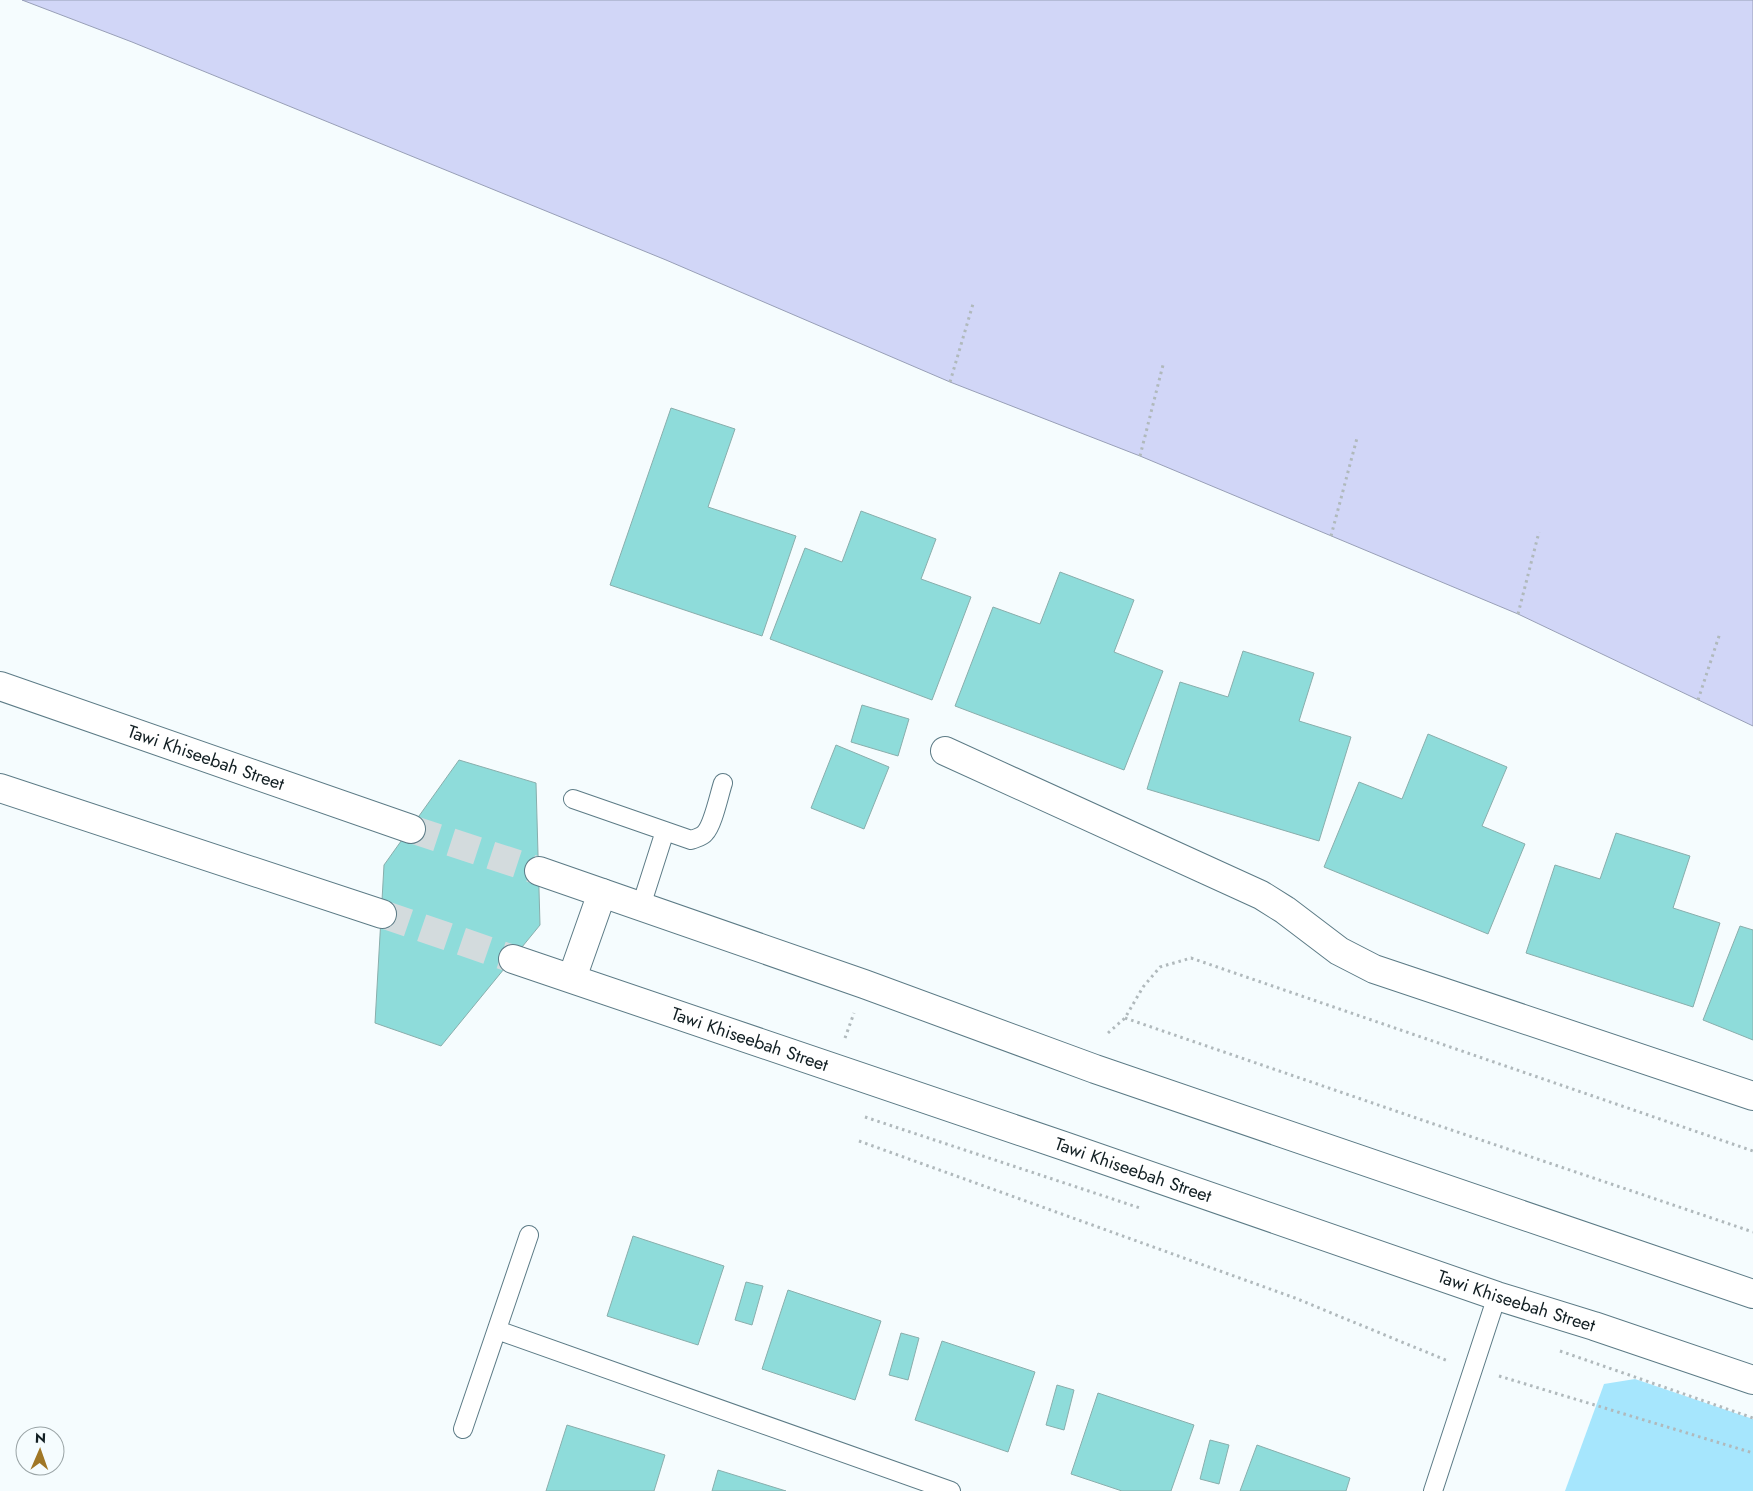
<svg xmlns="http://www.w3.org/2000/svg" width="1753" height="1491" viewBox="0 0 1753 1491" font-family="Jost,sans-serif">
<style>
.green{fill:#a6e6fd}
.water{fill:#d1d6f7;stroke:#989fb7}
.building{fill:#8edcda;stroke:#89aeac}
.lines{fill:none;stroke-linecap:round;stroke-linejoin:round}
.street-tunnel{stroke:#d3dbdd;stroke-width:28;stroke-dasharray:28 14;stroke-linecap:butt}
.lane-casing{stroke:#5c7b86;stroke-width:20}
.street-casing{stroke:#5c7b86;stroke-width:30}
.path{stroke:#b0b9bc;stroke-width:3;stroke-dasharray:2.5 4;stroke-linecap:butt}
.lane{stroke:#fff;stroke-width:18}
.street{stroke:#fff;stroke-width:28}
.labels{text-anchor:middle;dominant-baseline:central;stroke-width:4;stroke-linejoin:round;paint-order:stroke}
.street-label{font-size:18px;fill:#121f23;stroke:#f5fcfe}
</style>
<rect width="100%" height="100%" fill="#f5fcfe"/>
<path class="green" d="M1635,1379L1753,1419V1491H1565L1604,1384Z"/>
<path class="water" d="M22,0H1753V726L1518,614L1140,456L950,382L666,260L132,42Z"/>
<path class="building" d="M671,408L735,429L708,507L796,536L762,636L610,585Z
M861,511L936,539L921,579L971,597L932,700L770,639L805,548L842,562Z
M1060,572L1134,600L1114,652L1163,671L1124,770L955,706L993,607L1040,624Z
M1243,651L1314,673L1299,721L1351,737L1319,841L1147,789L1180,682L1228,697Z
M862,705L909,719L898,756L851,742Z
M1428,734L1507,767L1482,826L1525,844L1488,934L1324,867L1359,782L1402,799Z
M836,745L889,767L864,829L811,808Z
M459,760L536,783L540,925L441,1046L375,1023L384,865Z
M1616,833L1690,856L1673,908L1720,923L1693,1007L1526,953L1555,865L1600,879Z
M1740,926L1753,930V1040L1703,1020Z
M633,1236L724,1266L698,1345L607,1316Z
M746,1282L763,1286L752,1325L735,1320Z
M788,1290L881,1321L855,1400L762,1369Z
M901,1333L919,1338L908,1380L889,1375Z
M942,1341L1035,1372L1008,1452L915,1420Z
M1057,1385L1074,1390L1064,1430L1046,1425Z
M1098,1393L1194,1425L1171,1491H1122L1071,1474Z
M567,1425L665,1455L654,1491H546Z
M1210,1440L1229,1445L1219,1484L1200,1479Z
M1257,1445L1350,1478L1346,1491H1240Z
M718,1470L786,1491H712Z"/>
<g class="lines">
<path class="street-tunnel" d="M411,829L539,871
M382,914L513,959"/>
<defs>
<path id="lane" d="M573,799L691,840C696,838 702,837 705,833C713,825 719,795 723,783
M641,906L665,831
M497,1330L951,1491
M463,1429L529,1235
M1433,1491L1497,1296"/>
<g id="street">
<path id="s1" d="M0,686L411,829"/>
<path d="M945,751L1261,895L1285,910L1339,951L1374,969L1753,1096"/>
<path d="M0,788L382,914"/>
<path d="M539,871L864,984L1095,1069L1753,1294"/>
<path id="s2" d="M513,959L1064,1146L1497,1296L1594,1326L1753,1380"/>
<path d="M572,978L602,893"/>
</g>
</defs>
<use href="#lane" class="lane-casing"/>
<use href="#street" class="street-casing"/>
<path class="path" d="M950,382L973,304
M1140,456L1163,365
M1331,536L1357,438
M1518,614L1539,532
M1698,700L1720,633
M1125,1018L1422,1120L1753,1232
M1108,1033L1125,1018L1143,987L1160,967L1191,958L1753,1151
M845,1038L854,1013
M865,1117L1140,1208
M859,1141L1295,1298L1448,1361
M1560,1351L1753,1418
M1499,1376L1753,1453"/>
<use href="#lane" class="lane"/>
<use href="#street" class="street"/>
</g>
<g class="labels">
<g class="street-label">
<text stroke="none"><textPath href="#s1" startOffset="218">Tawi Khiseebah Street</textPath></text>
<text stroke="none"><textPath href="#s2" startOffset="250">Tawi Khiseebah Street</textPath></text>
<text stroke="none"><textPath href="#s2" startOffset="655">Tawi Khiseebah Street</textPath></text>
<text stroke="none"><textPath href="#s2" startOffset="1060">Tawi Khiseebah Street</textPath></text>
</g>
</g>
<g transform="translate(40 1451) rotate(2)"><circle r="24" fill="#f5fcfe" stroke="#9aa4a6"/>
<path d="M0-4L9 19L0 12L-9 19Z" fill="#a07726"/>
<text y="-8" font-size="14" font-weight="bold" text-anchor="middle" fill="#121f23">N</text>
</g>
</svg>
